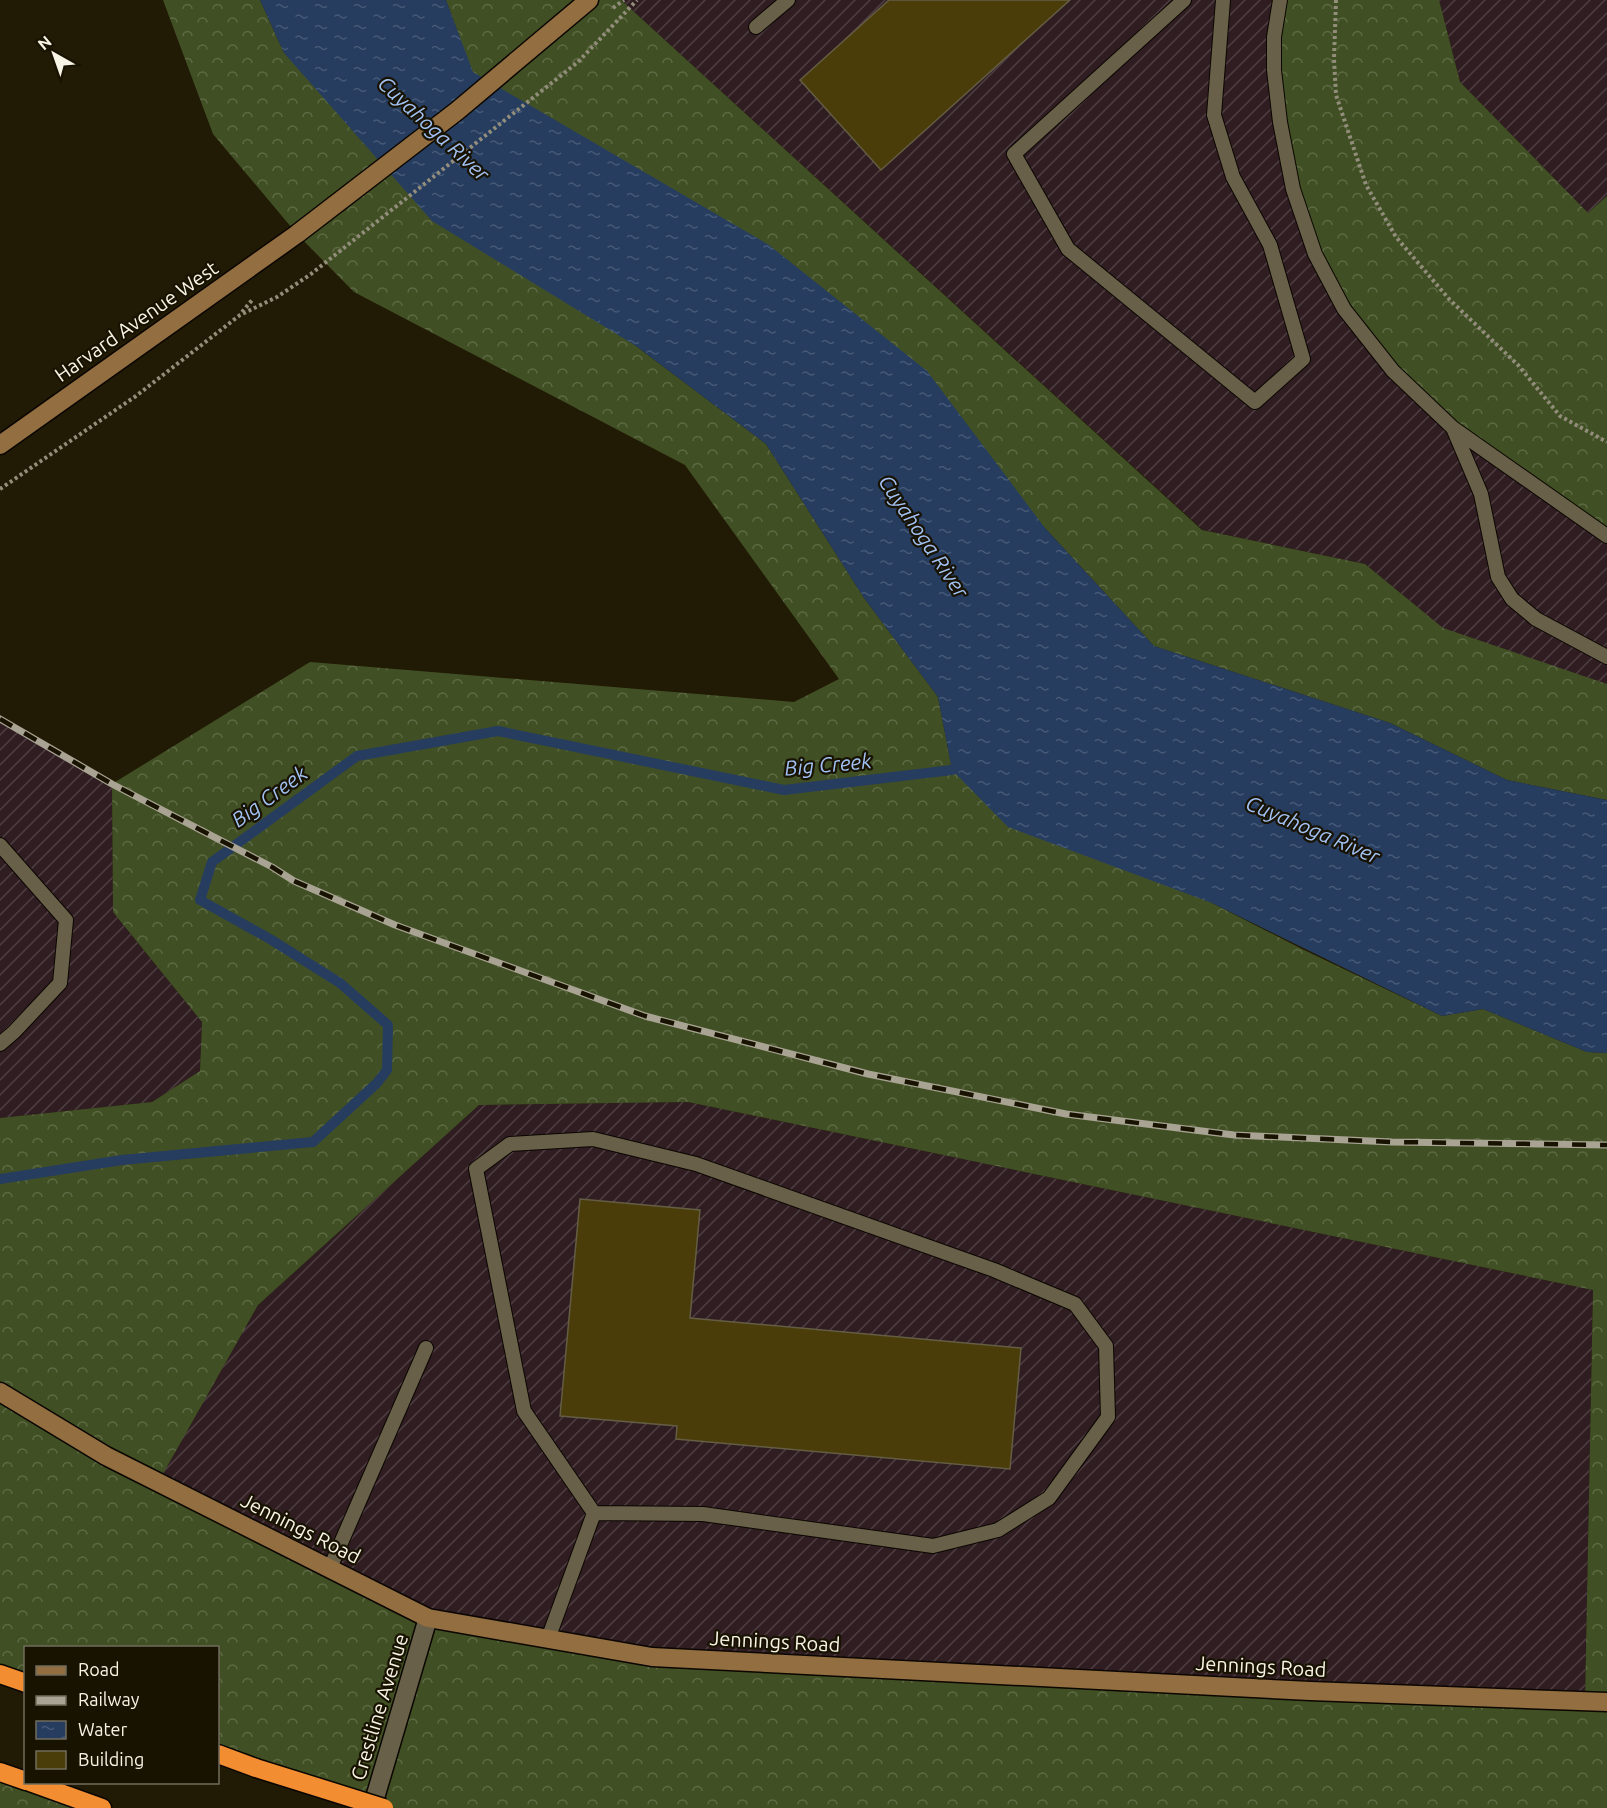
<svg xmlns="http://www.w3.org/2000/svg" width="1607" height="1808" viewBox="0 0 1607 1808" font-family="Ubuntu,sans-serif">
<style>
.industrial{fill:url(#industrial-furrows)}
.forest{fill:url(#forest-crowns);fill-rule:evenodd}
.water{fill:url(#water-ripples)}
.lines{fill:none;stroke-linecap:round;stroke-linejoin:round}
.stream{stroke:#263d60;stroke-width:10}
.building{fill:#4a3d09;stroke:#645d44;stroke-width:1.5}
.lane-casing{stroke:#0b0600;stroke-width:16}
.street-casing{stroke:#0b0600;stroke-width:21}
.secondary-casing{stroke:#0b0600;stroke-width:21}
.highway-casing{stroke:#0b0600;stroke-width:21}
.path{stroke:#938e7c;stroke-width:4;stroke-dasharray:3 3;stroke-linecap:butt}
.lane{stroke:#686048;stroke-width:14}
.street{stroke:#686048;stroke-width:18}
.secondary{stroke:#926e41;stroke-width:18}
.highway{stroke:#f38d32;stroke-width:18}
.rail-casing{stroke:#a8a392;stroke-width:7}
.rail{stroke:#181200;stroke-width:4.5;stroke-dasharray:14;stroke-linecap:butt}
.highway-bridge-casing{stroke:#0b0600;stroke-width:21;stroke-linecap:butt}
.highway-bridge{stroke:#f38d32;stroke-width:18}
.labels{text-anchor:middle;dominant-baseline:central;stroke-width:4.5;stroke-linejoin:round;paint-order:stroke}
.street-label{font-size:20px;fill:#f7f3e5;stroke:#181200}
.water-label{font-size:21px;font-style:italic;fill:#a1c1f3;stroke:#181200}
</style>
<defs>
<pattern id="industrial-furrows" width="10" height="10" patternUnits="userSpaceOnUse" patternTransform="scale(1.5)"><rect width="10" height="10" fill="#2f1d22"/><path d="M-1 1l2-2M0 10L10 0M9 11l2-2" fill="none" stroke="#4e3e42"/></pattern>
<pattern id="forest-crowns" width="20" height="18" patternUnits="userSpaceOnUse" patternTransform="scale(1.5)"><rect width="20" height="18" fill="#415024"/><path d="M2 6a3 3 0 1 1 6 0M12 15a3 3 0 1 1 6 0" fill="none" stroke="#5d6a44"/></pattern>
<pattern id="water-ripples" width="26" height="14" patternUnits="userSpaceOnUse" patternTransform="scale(1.5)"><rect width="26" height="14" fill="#263d60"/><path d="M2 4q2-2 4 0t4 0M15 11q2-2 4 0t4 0" fill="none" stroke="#465a77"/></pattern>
</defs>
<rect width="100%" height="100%" fill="#211b05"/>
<path class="industrial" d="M621,0H1280L1607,531V685L1445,630L1365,564L1203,530Z
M1439,0H1607V196L1588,213L1460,82Z
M0,719L112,784L113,912L202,1022L200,1071L152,1102L0,1118Z
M688,1102L1593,1290L1585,1701L652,1657L428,1618L158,1482L258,1305L479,1105Z"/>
<path class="forest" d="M163,0H260L284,53L636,346L766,444L864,598L938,697L952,770L1304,950L1442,1016L1483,1009L1587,1052L1607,1053V1808H384L218,1754V1648H26L25,1683L0,1674V1118L152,1102L200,1071L202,1022L113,912L112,784L310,662L794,702L839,679L685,465L354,292L297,234L213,134ZM688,1102L1593,1290L1585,1701L652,1657L428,1618L159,1481L258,1305L479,1105Z
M446,0H621L1202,530L1365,564L1443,628L1607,684V800L1507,780L1390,723L1154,646L1045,528L486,86L472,72Z
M1280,0H1439L1460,82L1588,213L1607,196V536L1453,428L1393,371L1315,254L1280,122Z
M0,1772L102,1808H0Z"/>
<path class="water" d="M260,0H446L473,72L769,245L927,371L1045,528L1154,646L1390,723L1507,780L1607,800V1053L1587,1052L1483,1009L1442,1016L1212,903L1008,827L952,770L938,697L864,598L766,444L636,346L432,221L284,53Z"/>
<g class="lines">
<path class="stream" d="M0,1179L122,1160L313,1142L377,1083L387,1070L388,1025L340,983L270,939L200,900L212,862L357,756L498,731L784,790L952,770L964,762"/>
</g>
<path class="building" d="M889,0H1070L881,170L800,80Z
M580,1199L700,1210L690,1318L1021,1348L1010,1469L676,1439L677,1426L560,1416Z"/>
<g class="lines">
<defs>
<path id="lane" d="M1184,0L1014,154L1068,249L1255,402L1303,359L1270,245L1233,177L1214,115L1223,0
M1280,0L1274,37V70L1280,122L1293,189L1315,254L1344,309L1393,371L1453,428L1607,536
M756,27L788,0
M1453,428L1481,494L1498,577L1512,599L1536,619L1607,657
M0,845L66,920L60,983L14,1032L0,1044
M330,1568L426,1348
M548,1639L594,1513L703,1514L933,1546L998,1530L1049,1498L1108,1417L1106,1346L1075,1304L994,1270L696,1164L593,1139L510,1144L476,1169L524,1411L594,1513"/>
<path id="street" d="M372,1808L428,1618"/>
<path id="secondary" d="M0,445L297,234L457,111L589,0
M0,1392L106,1456L428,1618L652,1657L1310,1691L1607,1702"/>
<path id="highway" d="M0,1674L26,1683
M218,1754L256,1768
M0,1772L26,1781
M30,1782L102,1808"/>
</defs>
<use href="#lane" class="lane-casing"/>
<use href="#street" class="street-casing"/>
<use href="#secondary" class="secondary-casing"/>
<use href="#highway" class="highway-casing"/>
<path class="path" d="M1336,0L1334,59L1336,95L1366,185L1396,237L1449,299L1518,365L1560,416L1607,442
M613,8L624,0
M242,312L253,299
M0,489L136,396L240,315L277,297L311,274L578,62L637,0"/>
<use href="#lane" class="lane"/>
<use href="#street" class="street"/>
<use href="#secondary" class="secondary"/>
<use href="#highway" class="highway"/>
<defs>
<path id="rail" d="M0,719L112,784L272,867L294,881L395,925L645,1016L868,1074L1066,1114L1234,1135L1392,1142L1607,1145"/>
</defs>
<use href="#rail" class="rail-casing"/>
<use href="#rail" class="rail"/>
<defs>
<path id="highway-bridge" d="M256,1768L384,1808"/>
</defs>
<use href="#highway-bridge" class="highway-bridge-casing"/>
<use href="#highway-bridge" class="highway-bridge"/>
</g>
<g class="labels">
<g class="street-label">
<text transform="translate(136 321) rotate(-35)">Harvard Avenue West</text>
<text transform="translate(301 1528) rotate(27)">Jennings Road</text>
<text transform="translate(775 1641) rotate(3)">Jennings Road</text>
<text transform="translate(1261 1666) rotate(3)">Jennings Road</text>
<text transform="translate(379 1707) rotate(-73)">Crestline Avenue</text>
</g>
<g class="water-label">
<text transform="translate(434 128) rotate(43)">Cuyahoga River</text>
<text transform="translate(924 536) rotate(56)">Cuyahoga River</text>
<text transform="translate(828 764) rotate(-5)">Big Creek</text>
<text transform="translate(269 796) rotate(-36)">Big Creek</text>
<text transform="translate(1313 829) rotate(23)">Cuyahoga River</text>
</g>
</g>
<rect x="24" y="1646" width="195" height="138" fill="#181200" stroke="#716c5c" stroke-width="1.5"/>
<rect x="36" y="1666" width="30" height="9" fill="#926e41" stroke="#716c5c" stroke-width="1.5"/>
<text x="78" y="1676" font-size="18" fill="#f7f3e5">Road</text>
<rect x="36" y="1696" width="30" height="9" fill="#a8a392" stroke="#716c5c" stroke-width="1.5"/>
<text x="78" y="1706" font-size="18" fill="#f7f3e5">Railway</text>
<rect x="36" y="1721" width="30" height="18" fill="url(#water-ripples)" stroke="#716c5c" stroke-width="1.5"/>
<text x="78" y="1736" font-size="18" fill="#f7f3e5">Water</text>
<rect x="36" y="1751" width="30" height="18" fill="#4a3d09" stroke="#716c5c" stroke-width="1.5"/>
<text x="78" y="1766" font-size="18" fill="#f7f3e5">Building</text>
<g transform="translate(54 54) rotate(320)" stroke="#181200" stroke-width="4.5" paint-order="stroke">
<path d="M0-4.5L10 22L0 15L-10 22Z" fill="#f7f3e5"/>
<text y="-9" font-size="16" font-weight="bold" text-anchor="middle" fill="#f7f3e5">N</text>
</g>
</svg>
